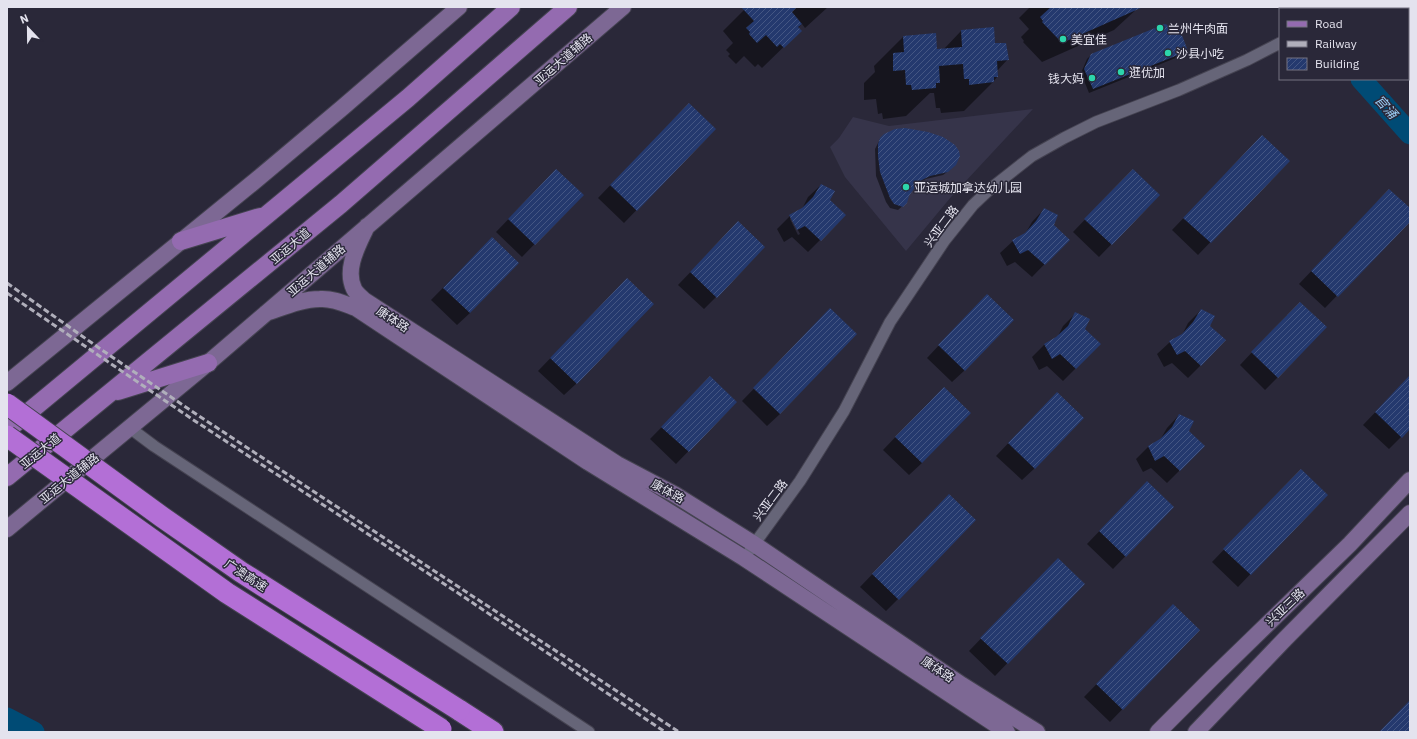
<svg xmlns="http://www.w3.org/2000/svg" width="1417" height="739" viewBox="0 0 1417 739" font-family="'IBM Plex Sans','Noto Sans SC',sans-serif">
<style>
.built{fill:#36344a}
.shadow{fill:#0007;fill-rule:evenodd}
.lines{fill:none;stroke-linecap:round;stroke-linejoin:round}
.river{stroke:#004b75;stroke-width:21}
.building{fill:url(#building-hatch)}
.street-casing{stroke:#454351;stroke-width:13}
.secondary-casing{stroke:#454351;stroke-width:18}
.primary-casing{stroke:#454351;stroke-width:20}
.highway-casing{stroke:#454351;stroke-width:23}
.street{stroke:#666578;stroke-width:11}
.secondary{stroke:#7d6894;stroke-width:16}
.primary{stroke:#946bb0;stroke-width:18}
.highway{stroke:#b36fd6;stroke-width:21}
.rail{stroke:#b0afbb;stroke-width:3;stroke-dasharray:6 3;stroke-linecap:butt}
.highway-bridge-casing{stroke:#454351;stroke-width:23;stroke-linecap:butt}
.highway-bridge{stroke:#b36fd6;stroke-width:21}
.poi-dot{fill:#2dd5ab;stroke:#2a2839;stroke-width:1.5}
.labels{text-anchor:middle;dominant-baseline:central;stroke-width:3;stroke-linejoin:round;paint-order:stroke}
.poi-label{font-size:12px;fill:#e4e3ee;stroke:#2a2839;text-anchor:start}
.street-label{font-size:12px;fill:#e4e3ee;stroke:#2a2839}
.water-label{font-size:13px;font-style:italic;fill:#9acbf2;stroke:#2a2839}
</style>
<defs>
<pattern id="building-hatch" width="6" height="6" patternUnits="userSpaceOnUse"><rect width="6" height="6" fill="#24396e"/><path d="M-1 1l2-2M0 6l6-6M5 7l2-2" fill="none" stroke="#445683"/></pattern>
</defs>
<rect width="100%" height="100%" fill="#2a2839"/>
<path class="built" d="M1033,109L951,197L906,251L845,177L830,147L839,138L853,117L889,126Z"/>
<path class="shadow" d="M747,7H828L805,28L802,24L798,28L800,31L762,68L758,64L755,67L744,56L736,64L728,56L730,54L726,50L733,43L723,31Z
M1030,7H1139L1114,30L1042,62L1023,42L1024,41L1021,37L1029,29L1019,18Z
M993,28L994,45L1008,59L997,71V77L993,82L964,111L941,113L940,108H936L934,93H930L906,116L883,119L882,113L878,114L876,99L864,100V83L875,72L874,66L903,37L936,50H943L961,31Z
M1187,51L1183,55L1089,93L1081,73L1087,59L1091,55Z
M676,117L715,129L624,223L598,198Z
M880,139L951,169L943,175L926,179L918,183L908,196L906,203L898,210L890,208L886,202L876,176L875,149Z
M1250,149L1288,161L1198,255L1172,230Z
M544,182L582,195L522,257L496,232Z
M1121,182L1159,195L1099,257L1073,232Z
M821,185L829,200L845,215L808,252L792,237L784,242L777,229L790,216L802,209L808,197ZM791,217L800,234L798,235L790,219Z
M1377,202L1410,209V220L1325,308L1299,284Z
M1044,209L1052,225L1068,240L1032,277L1015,262L1007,266L1000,253L1013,241L1025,234L1032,222Z
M726,235L716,297L704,309L678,285Z
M479,251L470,313L457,325L431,300Z
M615,291L577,383L564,395L538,371Z
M974,308L965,370L952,382L927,358Z
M1201,310L1209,326L1225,341L1188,378L1172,363L1164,367L1157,354L1170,342L1182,335L1188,323Z
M1076,313L1084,329L1100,344L1063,381L1047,366L1039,370L1032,357L1044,345L1057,338L1063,326Z
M1287,315L1278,377L1265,390L1240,365Z
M818,322L780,414L767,426L742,401Z
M1410,376V428L1389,449L1363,425Z
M698,390L736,402L676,464L650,439Z
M931,400L922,463L909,475L883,450Z
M1044,406L1035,468L1022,480L996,456Z
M1179,415L1188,431L1204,446L1167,483L1151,468L1143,472L1136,459L1148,447L1160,440L1167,428Z
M1288,483L1326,495L1238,587L1212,562Z
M1135,494L1173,507L1113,569L1087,544Z
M937,507L898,599L886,611L860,587Z
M1045,572L1083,584L995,676L969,651Z
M1161,618L1199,630L1110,722L1084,697Z"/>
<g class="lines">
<path class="river" d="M1297,7L1299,9
M1361,79L1410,134
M7,718L34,732"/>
</g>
<path class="building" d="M741,7H797L792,12L802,24L798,27L802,31L784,48L780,44L777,47L766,35L757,43L749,34L750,32L746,28L754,21Z
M1051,7H1143L1062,43L1042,22L1043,21L1040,17Z
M1165,24L1180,30L1188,51L1093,89L1084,69L1091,54Z
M994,27L995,43H1006L1009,60L997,61L998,77H994V82L969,85V79H964L963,64L939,66L940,83H936V88L912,90L911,85H906L905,70L893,71V53L904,52L903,36L936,33L937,49L962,47L961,30Z
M689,103L716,129L637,211L610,185Z
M905,128L928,132L943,137L955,145L959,151L960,156L956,165L948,172L930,176L922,180L915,187L909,196L907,203L903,207L894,204L890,198L880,172L878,156V144L880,138L884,134L895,129Z
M1262,135L1290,161L1211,243L1183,218Z
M556,169L584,195L535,245L508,219Z
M1133,169L1160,195L1112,245L1084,219Z
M821,184L835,191L830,200L846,215L821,241L805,226L797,230L789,215L802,208L813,197Z
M1389,189L1410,208V222L1338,297L1311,271Z
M1044,208L1058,215L1054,225L1070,240L1045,265L1028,250L1020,254L1012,240L1025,233L1036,221Z
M738,221L765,247L717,298L690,272Z
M492,237L519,263L470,313L443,288Z
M627,278L654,304L577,384L550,358Z
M987,294L1014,320L965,371L938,345Z
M1300,302L1327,327L1278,378L1251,352Z
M830,308L857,334L780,414L753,388Z
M1201,309L1215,316L1210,326L1226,340L1201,366L1185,351L1177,355L1169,341L1182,334L1193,322Z
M1075,312L1090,319L1085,329L1101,344L1076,369L1060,354L1052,359L1044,344L1056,337L1068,326Z
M1410,375V429L1402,438L1375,412Z
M710,376L737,402L689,452L661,427Z
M944,387L971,413L922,463L895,437Z
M1057,392L1084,418L1035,469L1008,443Z
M1179,414L1194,421L1189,431L1205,446L1180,471L1164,456L1155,461L1148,446L1160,439L1172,427Z
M1301,469L1328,495L1251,575L1223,549Z
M1147,481L1174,507L1126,557L1099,531Z
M949,494L976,520L899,600L872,574Z
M1058,558L1085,584L1008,664L980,638Z
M1173,604L1200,630L1123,710L1096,684Z
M1410,700V732H1379Z"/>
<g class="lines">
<defs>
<path id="street" d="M1328,9L1331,7
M130,428L154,446L589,732
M750,550L800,481L844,411L890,322L945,240L973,205L990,189L1032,156L1064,138L1096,122L1179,90L1247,60L1280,43"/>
<path id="secondary" d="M367,226C359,244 344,268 354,289C356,293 361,297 364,300L617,464L674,494L754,544L962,685L1037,732
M266,313C284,307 302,299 320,299C333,298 345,304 356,308L588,462L744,558L1007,732
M7,383L255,181L342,108L459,7
M7,529L208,363L623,7
M1158,732L1213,677L1350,544L1410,480
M1196,732L1285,639L1410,513"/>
<path id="primary" d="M181,241L260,217
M118,391L208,363
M7,430L408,98L511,7
M7,477L341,204L568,7"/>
<path id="highway" d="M459,710L493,732"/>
</defs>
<use href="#street" class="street-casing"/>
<use href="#secondary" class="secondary-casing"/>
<use href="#primary" class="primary-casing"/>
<use href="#highway" class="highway-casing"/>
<use href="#street" class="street"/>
<use href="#secondary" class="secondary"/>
<use href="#primary" class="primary"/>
<use href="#highway" class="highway"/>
<path class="rail" d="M7,283L99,348L196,414L679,732
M7,293L192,419L458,593L665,732"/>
<defs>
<path id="highway-bridge" d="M7,404L162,517L241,572L459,710
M7,436L227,593L441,729"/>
</defs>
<use href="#highway-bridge" class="highway-bridge-casing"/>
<use href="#highway-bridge" class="highway-bridge"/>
</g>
<g class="poi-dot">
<circle cx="1160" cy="28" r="4"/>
<circle cx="1063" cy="39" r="4"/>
<circle cx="1168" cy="53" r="4"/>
<circle cx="1121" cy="72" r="4"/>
<circle cx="1092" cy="78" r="4"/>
<circle cx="906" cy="187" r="4"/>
</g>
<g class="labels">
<g class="poi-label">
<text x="1168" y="28">兰州牛肉面</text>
<text x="1071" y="39">美宜佳</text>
<text x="1176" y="53">沙县小吃</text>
<text x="1129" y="72">逛优加</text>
<text x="1084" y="78" text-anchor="end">钱大妈</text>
<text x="914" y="187">亚运城加拿达幼儿园</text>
</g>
<g class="street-label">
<text transform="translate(563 59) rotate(-41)">亚运大道辅路</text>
<text transform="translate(941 226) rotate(-53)">兴亚二路</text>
<text transform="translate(290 246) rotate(-40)">亚运大道</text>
<text transform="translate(316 270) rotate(-41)">亚运大道辅路</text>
<text transform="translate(393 319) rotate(33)">康体路</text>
<text transform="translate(40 451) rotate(-39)">亚运大道</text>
<text transform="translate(69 478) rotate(-39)">亚运大道辅路</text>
<text transform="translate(668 491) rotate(29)">康体路</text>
<text transform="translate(770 500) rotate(-53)">兴亚二路</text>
<text transform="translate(246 575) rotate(33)">广澳高速</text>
<text transform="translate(1285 607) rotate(-44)">兴亚三路</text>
<text transform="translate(938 669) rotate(34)">康体路</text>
</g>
<g class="water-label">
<text transform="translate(1386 107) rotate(48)">官涌</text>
</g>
</g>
<rect width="1417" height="739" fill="none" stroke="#e4e3ee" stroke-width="16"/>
<rect x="1279" y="8" width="130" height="72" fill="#2a2839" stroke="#747381"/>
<rect x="1287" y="21" width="20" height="6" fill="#946bb0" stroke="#747381"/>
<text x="1315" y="28" font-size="12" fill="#e4e3ee">Road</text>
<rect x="1287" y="41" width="20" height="6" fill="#b0afbb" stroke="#747381"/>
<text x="1315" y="48" font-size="12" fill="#e4e3ee">Railway</text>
<rect x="1287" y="58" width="20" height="12" fill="url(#building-hatch)" stroke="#747381"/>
<text x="1315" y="68" font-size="12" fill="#e4e3ee">Building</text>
<g transform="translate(28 28) rotate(338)" stroke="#2a2839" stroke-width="3" paint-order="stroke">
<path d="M0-3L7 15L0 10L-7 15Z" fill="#e4e3ee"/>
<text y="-6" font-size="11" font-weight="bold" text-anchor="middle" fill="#e4e3ee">N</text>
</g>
</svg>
